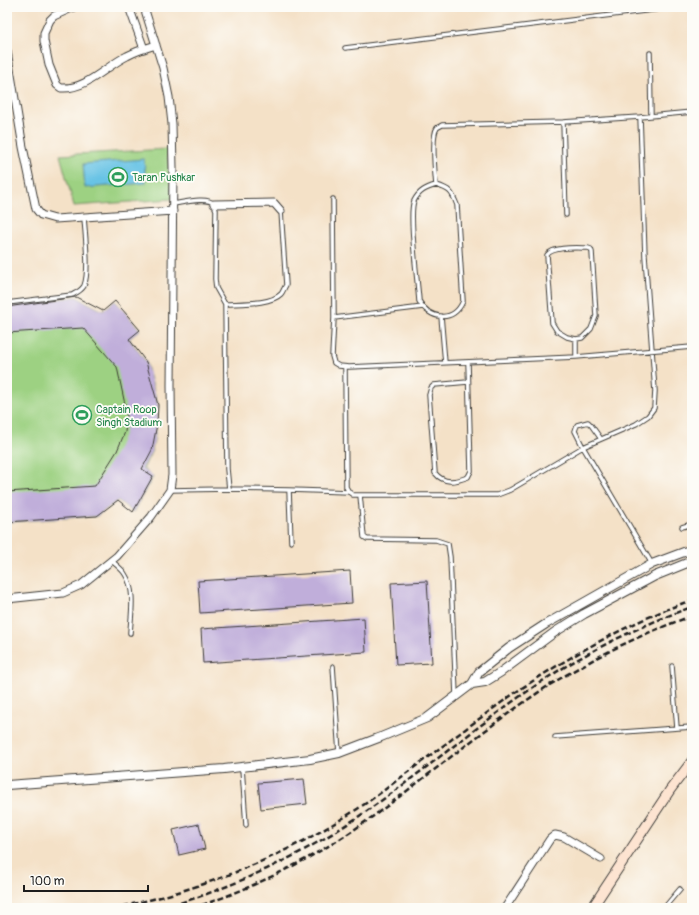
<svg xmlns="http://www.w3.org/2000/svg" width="699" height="915" viewBox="0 0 699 915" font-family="Pangolin,sans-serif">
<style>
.green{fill:#9dd182;stroke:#5c764f}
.water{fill:#67c3e5;stroke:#427080}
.building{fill:#c0aeda}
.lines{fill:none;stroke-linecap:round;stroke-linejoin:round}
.service-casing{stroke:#3c3a36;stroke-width:5.5}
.minor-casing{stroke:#3c3a36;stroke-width:9}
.tertiary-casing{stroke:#3c3a36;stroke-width:10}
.secondary-casing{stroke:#3c3a36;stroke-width:11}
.service{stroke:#fff;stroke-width:3.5}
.minor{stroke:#fff;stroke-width:7}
.tertiary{stroke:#fff;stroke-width:8}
.secondary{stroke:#fde4d1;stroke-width:9}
.rail{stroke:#1c1c1c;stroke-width:2.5;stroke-dasharray:6 3;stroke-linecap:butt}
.labels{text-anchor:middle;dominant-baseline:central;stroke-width:3.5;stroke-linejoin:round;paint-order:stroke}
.leisure-label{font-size:11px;fill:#27864d;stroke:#fdfcf7;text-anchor:start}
</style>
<rect width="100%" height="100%" fill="#fdfcf7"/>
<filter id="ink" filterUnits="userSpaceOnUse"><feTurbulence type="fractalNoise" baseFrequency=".025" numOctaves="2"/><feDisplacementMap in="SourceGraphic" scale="8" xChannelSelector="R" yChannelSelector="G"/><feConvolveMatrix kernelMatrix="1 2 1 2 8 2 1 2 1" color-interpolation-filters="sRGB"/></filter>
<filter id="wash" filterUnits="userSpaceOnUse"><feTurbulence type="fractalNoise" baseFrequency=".012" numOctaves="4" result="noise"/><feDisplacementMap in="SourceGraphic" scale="16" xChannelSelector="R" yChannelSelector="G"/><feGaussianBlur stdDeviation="0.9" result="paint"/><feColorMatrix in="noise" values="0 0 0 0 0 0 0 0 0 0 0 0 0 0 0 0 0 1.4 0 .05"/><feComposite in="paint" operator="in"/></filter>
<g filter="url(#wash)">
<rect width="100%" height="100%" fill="#f4e1c7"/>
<path class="green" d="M167,149L172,199L74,206L60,155Z
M76,297L103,311L115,301L140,330L129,339L146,362L158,405L157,424L152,450L143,469L153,477L133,512L118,500L97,516L7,522V307Z"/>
<path class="water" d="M144,159L146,183L85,188L83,164Z"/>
<g id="blocks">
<path class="building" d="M76,297L103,311L115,301L140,330L129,339L146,362L158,405L157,424L152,450L142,469L153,476L133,512L118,500L97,516L7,522V492L95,486L117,451L125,432L127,414L117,367L83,328L7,333V307Z
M350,571L352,603L200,613L198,581Z
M427,581L432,663L396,665L391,583Z
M364,618L366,652L203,663L201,629Z
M304,779L307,804L261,809L258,783Z
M199,824L205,849L179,855L173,830Z"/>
</g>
</g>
<g filter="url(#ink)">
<use href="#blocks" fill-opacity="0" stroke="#3c3a36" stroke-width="1"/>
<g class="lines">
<defs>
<path id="service" d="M345,48L677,7
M650,53L651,116
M563,122L566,215
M436,185C435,174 431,136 437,128C438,127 441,126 442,125L563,122L640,117L692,112
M436,185C450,189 452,192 457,205L463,301C454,323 430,320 419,301C418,283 408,214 414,201C419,191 426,188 436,185Z
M333,199L334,318L332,356L334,363L339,366L349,367L576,357L692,347
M173,204C182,203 207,196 214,204C215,206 215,208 216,210L215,279L216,288L225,304L227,469L229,489
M588,248L591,249L592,252L596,316L591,329L582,338L576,339L567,337L557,331L552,323L547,255C553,246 578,248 588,248Z
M7,303L72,295C76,293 81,291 84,286C90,271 85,234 84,217
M225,304C240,303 270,305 281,294C283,292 284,288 286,285L281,211
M441,316L445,363
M334,318L423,307
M576,357V339
M468,362L471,471L468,477C455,482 444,484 435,473L429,395L431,388L434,385L468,382
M345,367L346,487L349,492L353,495H497L510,490L583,447L636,424L648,416L654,408L655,391L645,256L640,117
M601,439L591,425L588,422L577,425L575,431L583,447L652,564
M170,490L229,489L289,490L291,542
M289,490L349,492
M360,495L364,537L367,539L436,540L448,544L450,557L456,695
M682,527L692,524
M112,561C116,565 122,569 125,574C136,591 131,614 130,633
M333,666L339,753
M672,666L677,728
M555,737L692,727
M242,768L246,825
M664,908L680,889"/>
<path id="minor" d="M74,7L54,16L50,20L44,33V41L49,65L57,85L61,88C86,90 106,66 127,56C136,51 146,48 156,45
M129,7L144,49
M7,51L23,147L36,209L41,215L55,219L173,211
M214,204L274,203L281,211
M7,599L63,593L81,585L117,556L151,517L170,490L172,475L171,385L173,168L172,124L169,97L163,68L144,7
M505,908L550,839L555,835L564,837L601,859"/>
<path id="tertiary" d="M472,684L479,672L509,648L546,624L652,564L692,549
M7,785L224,769L310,759L339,753L381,737L427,718L472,684L485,682L501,672L555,632L584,614L655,576L692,561"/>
<path id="secondary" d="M592,908L670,790L692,761"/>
</defs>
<use href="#service" class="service-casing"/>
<use href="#minor" class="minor-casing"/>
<use href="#tertiary" class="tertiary-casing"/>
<use href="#secondary" class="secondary-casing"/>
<use href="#service" class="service"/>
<use href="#minor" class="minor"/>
<use href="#tertiary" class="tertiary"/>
<use href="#secondary" class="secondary"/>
<path class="rail" d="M114,908C198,891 278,860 351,813C372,800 392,784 412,769C447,743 481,717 516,692C572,655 629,622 692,600
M163,908C230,889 297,858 355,819C419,776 477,725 541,682C584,653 643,624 692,607
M193,908C237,894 280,874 320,851C362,827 400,796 438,767C474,739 510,711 548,686C593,658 642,633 692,616"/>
</g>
</g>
<defs>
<symbol id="stadium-ring" viewBox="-11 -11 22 22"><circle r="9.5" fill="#fdfcf7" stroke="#2e9e5b" stroke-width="1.5"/><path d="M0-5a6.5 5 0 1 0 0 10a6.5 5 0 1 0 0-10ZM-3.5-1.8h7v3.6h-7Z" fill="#2e9e5b"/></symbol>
</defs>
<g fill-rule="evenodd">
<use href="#stadium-ring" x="107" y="166" width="22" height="22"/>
<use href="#stadium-ring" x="71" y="404" width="22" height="22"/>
</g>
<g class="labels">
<g class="leisure-label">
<text x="132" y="177">Taran Pushkar</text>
<text x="96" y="409">Captain Roop<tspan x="96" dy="13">Singh Stadium</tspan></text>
</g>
</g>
<rect width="699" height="915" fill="none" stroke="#fdfcf7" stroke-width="24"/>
<path d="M24 885v6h124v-6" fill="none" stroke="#1c1c1c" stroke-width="2"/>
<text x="30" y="885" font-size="12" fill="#1c1c1c" stroke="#fdfcf7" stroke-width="3" paint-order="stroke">100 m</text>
</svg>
